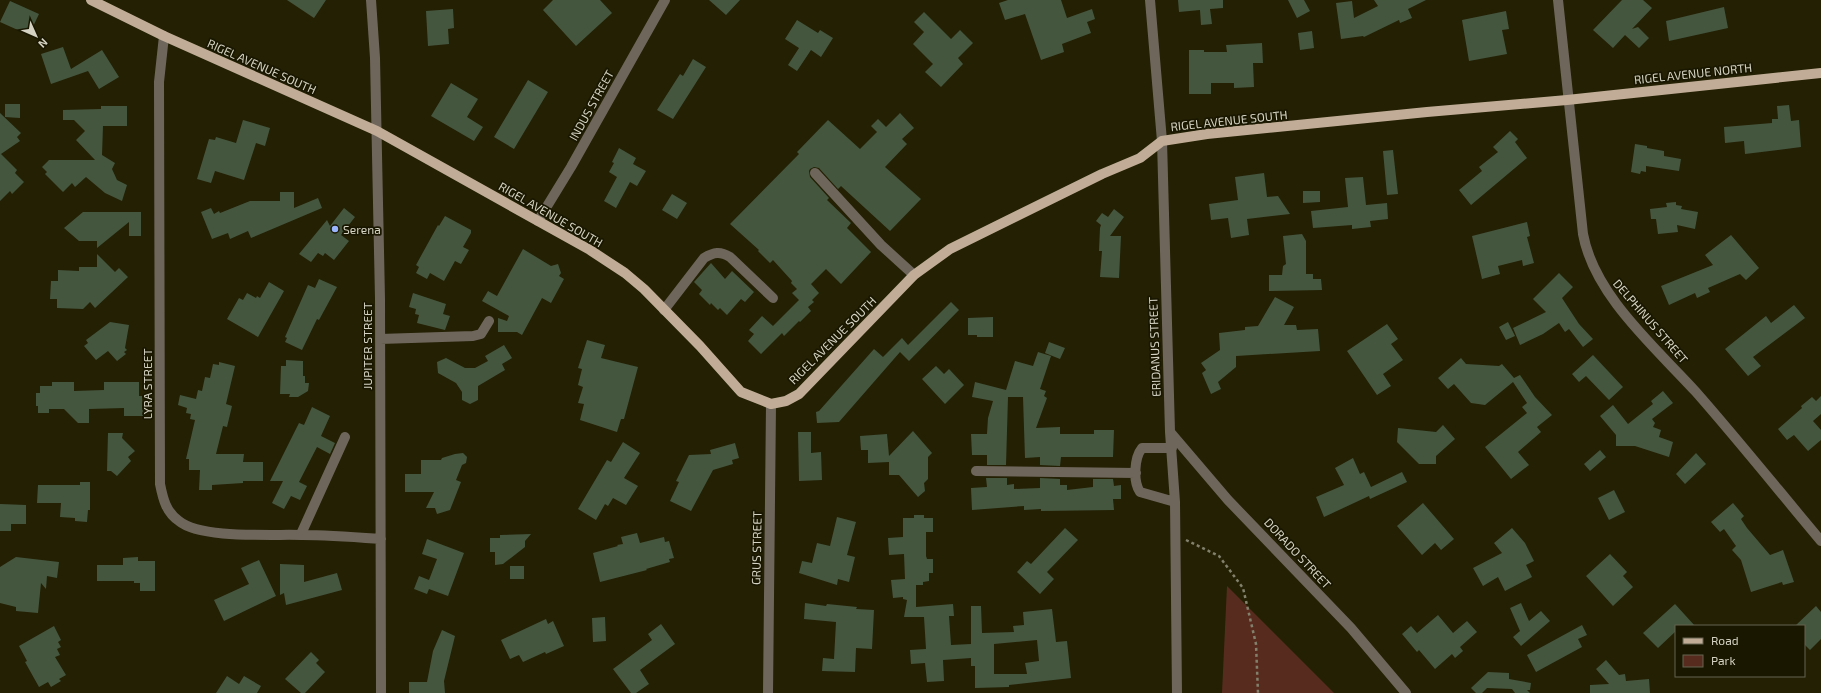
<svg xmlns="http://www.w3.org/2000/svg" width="1821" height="693" viewBox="0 0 1821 693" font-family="'Exo 2',sans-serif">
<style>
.green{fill:#572c1f}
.building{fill:#45563e;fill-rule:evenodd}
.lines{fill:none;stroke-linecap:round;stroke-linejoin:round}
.path{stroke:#83806b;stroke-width:2.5;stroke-dasharray:3 3;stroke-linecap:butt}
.minor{stroke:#6f665b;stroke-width:10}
.major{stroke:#c1ad97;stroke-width:10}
.poi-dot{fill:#9ab5fd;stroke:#1a1700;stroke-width:1.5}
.labels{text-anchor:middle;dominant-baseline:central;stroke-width:3.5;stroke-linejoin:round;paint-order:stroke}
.street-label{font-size:12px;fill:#d4d2c2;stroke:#1a1700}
.poi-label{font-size:12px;fill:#d4d2c2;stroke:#1a1700;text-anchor:start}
</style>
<rect width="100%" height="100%" fill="#232004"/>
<path class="green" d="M1227,586L1334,693H1222Z"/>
<path class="building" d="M287,0H326L314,18Z
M553,0H600L612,13L576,46L543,10Z
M709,0H740L726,15Z
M1008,0H1061L1067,18L1092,9L1095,19L1087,22L1091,33L1062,44L1064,52L1041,60L1025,14L1005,20L999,3Z
M1178,0H1223V8L1210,9L1212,24L1201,25L1200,10L1179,12Z
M1288,0H1304L1310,11L1297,18Z
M1374,0H1426L1408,9L1412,18L1400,23L1399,20L1364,37L1363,36L1341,39L1336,3L1352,1L1354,18L1378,6Z
M1622,0H1643L1652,8L1632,29L1638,27L1649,38L1639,48L1625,35L1613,48L1593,30Z
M10,1L39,14L29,35L0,22Z
M1724,7L1728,28L1669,41L1666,21Z
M453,9L454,28L448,29L449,44L428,46L426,11Z
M1506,11L1509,29L1502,30L1507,54L1469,61L1462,20Z
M924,12L951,39L960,30L973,43L958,58L963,64L941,87L925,72L933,64L913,44L924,32L914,22Z
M797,20L818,33L820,30L833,38L821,57L811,50L797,71L788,65L799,48L785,39Z
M1312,31L1314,48L1300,50L1298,33Z
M1262,43L1263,63H1253L1254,87L1234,88V83H1211V94H1189V50H1204V52H1227L1226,45Z
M63,47L71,69L102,50L119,77L99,89L88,71L51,84L41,54Z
M693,59L706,67L673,119L657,110L680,74L683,76Z
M528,80L548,92L514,149L494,137Z
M451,83L478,99L467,117L483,127L474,141L431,116Z
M5,104H20V118L5,117Z
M1789,105L1791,121L1799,120L1801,147L1745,154L1744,141L1725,143L1724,127L1772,123V119H1778L1777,106Z
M101,106H127V126H103L102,155L115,163L112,169L117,180L127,185L122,201L105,193L86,177L75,187L72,183L63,192L45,174L47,172L42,167L49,160H95L76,140L85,131L74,120H63V110L101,109Z
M0,113L21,133L17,137L20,141L1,154L17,170L15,173L24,182L12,194L10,191L0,201Z
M900,113L914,128L902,139L907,144L885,167L921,199L890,231L841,186L838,189L819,168L814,167L810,169L809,171L810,177L829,198L827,200L851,223L847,228L871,252L841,284L826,269L811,284L819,293L812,300L814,302L808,307L811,311L800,322L799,321L784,336L782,333L761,354L748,341L754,334L749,330L762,316L773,326L799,300L792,293L797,289L791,283L792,281L773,260L770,263L758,251L759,250L730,224L799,154L797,152L828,120L860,149L877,132L871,126L878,119L886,127Z
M243,120L270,128L265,146L256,143L244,180L215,171L211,183L197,179L209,139L215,140L216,137L236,143Z
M1510,131L1518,139L1515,142L1527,158L1471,205L1459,190L1482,171L1479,167L1498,152L1493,147Z
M1635,144L1647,146V148L1664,151V156L1681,159L1679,171L1646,166V172L1641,171L1640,174L1631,172Z
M619,148L636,158L633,164L646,171L637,186L630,182L616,208L604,201L617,177L609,172L614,163L612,162Z
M1393,150L1398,194L1387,195L1383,151Z
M1264,173L1267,197L1278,196L1290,214L1247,219L1249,235L1231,238L1228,218L1211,220L1209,204L1238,200L1235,177Z
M1363,177L1366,205L1387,203L1388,219L1370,221L1371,227L1352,229V225L1313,228L1311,211L1348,207L1345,178Z
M1303,191H1320V202L1303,203Z
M280,192H294V208L318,198L322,208L251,238L248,231L230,239L228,233L212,239L201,212L211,208L214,214L219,211L220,213L250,201H280Z
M672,194L687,203L677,219L662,210Z
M1676,202V205L1682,206L1681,209L1698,212L1695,229L1677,225L1678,232L1658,234L1656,219H1651L1650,209L1667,207L1666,203Z
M344,208L355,217L341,235L349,241L334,260L325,253L323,256L318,253L311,262L299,254L327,220L330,226Z
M1114,209L1124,217L1110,236H1121L1119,278L1100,277L1102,251H1099L1100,228L1101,225L1096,221L1102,213L1108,217Z
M83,212H141V236H129V222L97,248V241H79L64,228Z
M445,216L471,230V233L463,247L469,250L461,264L455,261L444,281L430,273L427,279L416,273L419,267L416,265L438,225L439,226Z
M1527,222L1530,236L1527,237L1534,263L1523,266L1522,260L1498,266L1500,274L1482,279L1472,236Z
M1302,234L1306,241V274H1313V279H1321L1322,290L1269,291V275H1282L1283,266L1286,264L1283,236Z
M1731,235L1759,268L1746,280L1740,274L1708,288L1710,292L1697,298L1695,293L1669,305L1661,286L1713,265L1705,255Z
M523,249L551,266L558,264L561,273L559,276L564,279L551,303L542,298L522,335L517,332H498V318L507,321L509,316L482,301L488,291L497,296Z
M97,254L115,272L119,268L128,277L95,308L90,302L83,309L57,308V299H50L51,281H58V270L79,271V267H97Z
M711,263L725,279L732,271L754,292L745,302L741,299L727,315L720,308L718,310L711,303L710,305L699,294L702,290L694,282Z
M1559,273L1573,287L1562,298L1579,324L1593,339L1583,347L1569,329L1565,332L1559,323L1543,334L1520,345L1513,328L1546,312L1533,299Z
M319,279L337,287L319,320L317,319L302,350L285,342L287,338L285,337L308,285L315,288Z
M269,282L284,291L258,337L227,319L239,298L243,300L247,293L256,298L257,296L260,298Z
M413,293L446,304L443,314L450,316L445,330L417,323L419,315L415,314L416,309L409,307Z
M1275,297L1294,307L1284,325H1296L1297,330L1318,329L1320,351L1236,356V367L1218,382L1221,389L1211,394L1202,373L1206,370L1201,363L1220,350L1219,333L1245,330V327L1258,326Z
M951,302L959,310L909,361L900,352L839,422L817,423L816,412L819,411L874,349L883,357L902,338L908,345Z
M1794,305L1805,318L1753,357L1761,366L1748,376L1725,349L1766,316L1771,323Z
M993,317V337H977V335H968V318Z
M110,322L129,325L125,348L127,350L124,352L126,354L117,361L108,351L96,360L84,346L88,343L86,340Z
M1508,322L1515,336L1506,340L1499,327Z
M1387,324L1398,339L1391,344L1403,360L1383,374L1391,386L1377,395L1347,351Z
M587,340L605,345L601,358L638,367L624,419H621L617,432L580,420L584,404L578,403L583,387L578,385L582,369L578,368Z
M1049,342L1065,348L1060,359L1045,353Z
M504,345L512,358L502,364L505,370L478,386V400L470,404L462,400V392L456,383L438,373L437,362L446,358L465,368H475L488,361L485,356Z
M1038,352L1051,356L1040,389L1046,391L1044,396L1047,398L1036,428L1060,427V434H1094V430H1114L1113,457H1061L1060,466L1040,465V457L1025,458L1023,397H1008L1006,465H987V455H972L971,434H987L988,418L993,401L972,397L975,382L1006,390L1015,361L1033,366Z
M1593,355L1623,387L1609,400L1586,376L1579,382L1572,374Z
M1461,358L1466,364L1499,366L1502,364L1514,378L1520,375L1535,397L1552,415L1537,427L1541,432L1518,452L1529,465L1511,479L1485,447L1527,413L1522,407L1527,403L1513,382L1485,405L1471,403L1454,384L1448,389L1438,378Z
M286,360L303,361V376H305V383H309L308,391L298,397H289L290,394H280L281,366H286Z
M219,362L235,366L226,404L232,406L227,427L223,426L216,454H244L243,462H263V481H243V483L212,485V490H199L200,470H189V459H186L195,420L190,419L191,414L186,413L187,408L178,405L180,395L196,399L198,390L202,391L205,377L210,378L213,364L219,365Z
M936,366L944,374L949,369L964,385L945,404L922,379Z
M52,382H74V391L104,390V382H139V396H142L143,416H124V408L89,409V423H78L64,409H49V413H38V406H36V393H40V386H52Z
M1663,391L1673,403L1652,419L1655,423L1653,427L1661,430L1659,437L1673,442L1669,457L1635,446H1616V435L1600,416L1613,405L1628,424L1653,404L1651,401Z
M1821,396V414L1813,421L1821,430V440L1808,451L1794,435L1787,440L1778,429L1802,408L1801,406L1812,397L1816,401Z
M312,407L330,416L321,436L335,443L330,454L317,447L299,482L307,486L300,500L291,496L284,509L272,503L283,481H270L299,423L304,425Z
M1443,425L1455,439L1436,456V464H1419L1397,442L1398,428L1436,432Z
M913,431L932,453L928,457V479L924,483L925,491L918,497L899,475H889V462L868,463V450H861L860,436L887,434L889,456Z
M798,432H811V453L821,452L822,480L799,481Z
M108,433H123L122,438L135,451L128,457L131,461L117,476L111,471H107Z
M623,442L640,453L624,478L638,486L626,505L613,498L608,506L605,504L596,520L578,509L607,460L611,462Z
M735,443L739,458L732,460L733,464L713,470L691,511L670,501L679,482L676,481L689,455L711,454L710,450Z
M1600,450L1606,457L1590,471L1584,464Z
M463,453L467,457L466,463L462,465L456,480L461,482L450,510L437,514L435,508H426L434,492H405V474H421V460H441L442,458L455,454Z
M1696,453L1706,464L1685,484L1676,474Z
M1353,458L1360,474L1364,472L1371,487L1402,472L1407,482L1370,499L1369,496L1324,517L1316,497L1344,485L1335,468Z
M986,478H1007V485L1014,484V489L1040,488V478L1060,479V485H1067V490L1093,487V479H1113L1114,486L1121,485V499H1113L1114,510L1041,511V509L1024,510V506L972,510L971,488L987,487Z
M80,482H90V510H88L87,522L75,521V518L60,517L61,503H37L38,485H80Z
M1614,490L1625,512L1609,520L1598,498Z
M1423,503L1454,539L1441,550L1435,543L1422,555L1397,526Z
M1733,503L1744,516L1741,519L1747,528L1770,555L1783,550L1794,582L1783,585L1782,582L1751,592L1741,560L1732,550L1736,546L1724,529L1720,532L1711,522Z
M0,504L26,505V524H11V531H0Z
M914,515H924V518H933V532H926V556L927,559H933V573H929V581L923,582V585H916V607L953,604L954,616H949L951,645L971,644V606H981L982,633L1014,632L1013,626L1024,625L1023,612L1052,609L1056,642L1067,641L1071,678L1009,685V687L975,688V666H971V658L943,660L944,681L927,682L925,663L911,664L910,650L926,649L924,617H904L907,600L903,599V597L893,598L891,580L905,579L904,554L889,555L888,538L903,537V518H914ZM1037,640L1039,661L1025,663L1027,674H994V644Z
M837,517L856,522L847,555L855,557L849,582L838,579L837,585L799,573L802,561L812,563L817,543L830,546Z
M1065,528L1078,540L1047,572L1054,579L1040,594L1017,572L1027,561L1031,564Z
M1512,528L1525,543L1534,561L1526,565L1532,577L1505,591L1498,577L1483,586L1473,568L1502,553L1494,543Z
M637,533L640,543L664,537L665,542L669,541L674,558L669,559L670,562L646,569L647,570L600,582L593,553L618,546L617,545L623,544L621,537Z
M531,534L525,541V547L503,564L495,565V552H490V538H500V535Z
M427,539L464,553L448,596L429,589L427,594L414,589L419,576L429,580L437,559L422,554Z
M1610,554L1627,572L1623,576L1633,587L1613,606L1586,576Z
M16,557L59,562L57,578L47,576L46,589L41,583L38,613L16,611V607L0,603V567Z
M138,557V561H155V591H140V583H134V581H97V565H123V558Z
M259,560L276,596L224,621L214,600L249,584L241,568Z
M280,564L304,565V582L337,573L342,590L286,605L284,593L280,595Z
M510,566H524V579H510Z
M805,603L826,606L827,604L857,607L856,609L874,610L872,649L856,648L855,672L822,671L823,658L834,659L836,622L804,619Z
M1521,603L1529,621L1541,611L1550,621L1521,646L1513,637L1520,631L1510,608Z
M1675,604L1695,626H1676V631L1658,648L1643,633Z
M1816,606L1821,612V639L1810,650L1804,644V626H1795Z
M1438,615L1453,633L1467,621L1477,632L1460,647L1463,651L1455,658L1452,654L1435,669L1419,650L1417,652L1402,634L1411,626L1417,633Z
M605,617L606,641L593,642L592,618Z
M546,619L548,624L553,621L564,646L546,654L545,652L523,662L519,655L510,659L501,640Z
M661,624L675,644L640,670L649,684L636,693H631L613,669L652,640L648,634Z
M1582,625L1587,635L1578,639L1582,647L1536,672L1527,655Z
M54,626L61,640L58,642L61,647L57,649L60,655L55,657L66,675L59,679L61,681L51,687L48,682L39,687L25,662L27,661L19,646Z
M442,630L455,636L444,681L445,693H409V682H427L433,651Z
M311,652L319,660L316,663L325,672L305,693H301L285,679Z
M1606,660L1619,675L1625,674L1626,681L1649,679L1650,693H1590V685L1609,684L1596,669Z
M1488,672L1509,673V679L1531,683L1530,690H1527L1530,693H1515L1512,689L1487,688L1482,693H1476L1471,688Z
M227,676L239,684L244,676L261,686L257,693H216Z"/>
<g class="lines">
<path class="path" d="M1186,540L1219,556L1243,588L1256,644L1258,693"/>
<path class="minor" d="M371,0L375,58L380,299L381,693
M1150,0L1162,141L1170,432L1175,502L1177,693
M1558,0L1583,234C1594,295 1655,347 1696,392C1739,441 1779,491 1821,541
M164,36L159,82L160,484C163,499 166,512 179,521C200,539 273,534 302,535C328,535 354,537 381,539
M815,173L881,245L914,275
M538,221L571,167L665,0
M664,310L704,258C714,252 720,251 730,257L773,298
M380,339L473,336L481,334L489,321
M1170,432L1228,500L1351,628L1406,693
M1172,448H1142C1134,458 1133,482 1140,492L1175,502
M976,471L1136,473
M301,534L345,437
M768,693L771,404"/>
<path class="major" d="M91,0L164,36L377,131L590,250L625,273L644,289L700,346L741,392L771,404L786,401L799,394L914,275L950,249L1102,174L1140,158L1162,141L1207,134L1427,112L1567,100L1821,73"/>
</g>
<circle class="poi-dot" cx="335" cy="229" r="4"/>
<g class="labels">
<g class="street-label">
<text transform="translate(262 66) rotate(24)">RIGEL AVENUE SOUTH</text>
<text transform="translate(1693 73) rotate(-6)">RIGEL AVENUE NORTH</text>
<text transform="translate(591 105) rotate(-61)">INDUS STREET</text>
<text transform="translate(1229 120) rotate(-6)">RIGEL AVENUE SOUTH</text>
<text transform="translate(551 214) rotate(30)">RIGEL AVENUE SOUTH</text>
<text transform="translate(1651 321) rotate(49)">DELPHINUS STREET</text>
<text transform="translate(832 340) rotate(-45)">RIGEL AVENUE SOUTH</text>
<text transform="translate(367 346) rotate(-90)">JUPITER STREET</text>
<text transform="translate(1154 347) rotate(-92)">ERIDANUS STREET</text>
<text transform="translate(147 384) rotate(-90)">LYRA STREET</text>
<text transform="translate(756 548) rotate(-89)">GRUS STREET</text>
<text transform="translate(1298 553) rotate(47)">DORADO STREET</text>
</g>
<g class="poi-label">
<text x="343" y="229">Serena</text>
</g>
</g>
<rect x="1675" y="625" width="130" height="52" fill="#1a1700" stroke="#64624e"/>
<rect x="1683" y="638" width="20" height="6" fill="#c1ad97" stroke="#64624e"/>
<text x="1711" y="645" font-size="12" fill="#d4d2c2">Road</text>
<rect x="1683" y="655" width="20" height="12" fill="#572c1f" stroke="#64624e"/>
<text x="1711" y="665" font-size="12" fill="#d4d2c2">Park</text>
<g transform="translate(36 36) rotate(135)" stroke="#1a1700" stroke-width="3" paint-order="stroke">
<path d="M0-3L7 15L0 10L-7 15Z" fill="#d4d2c2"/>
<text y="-6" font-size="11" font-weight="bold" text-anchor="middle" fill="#d4d2c2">N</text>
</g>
</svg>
